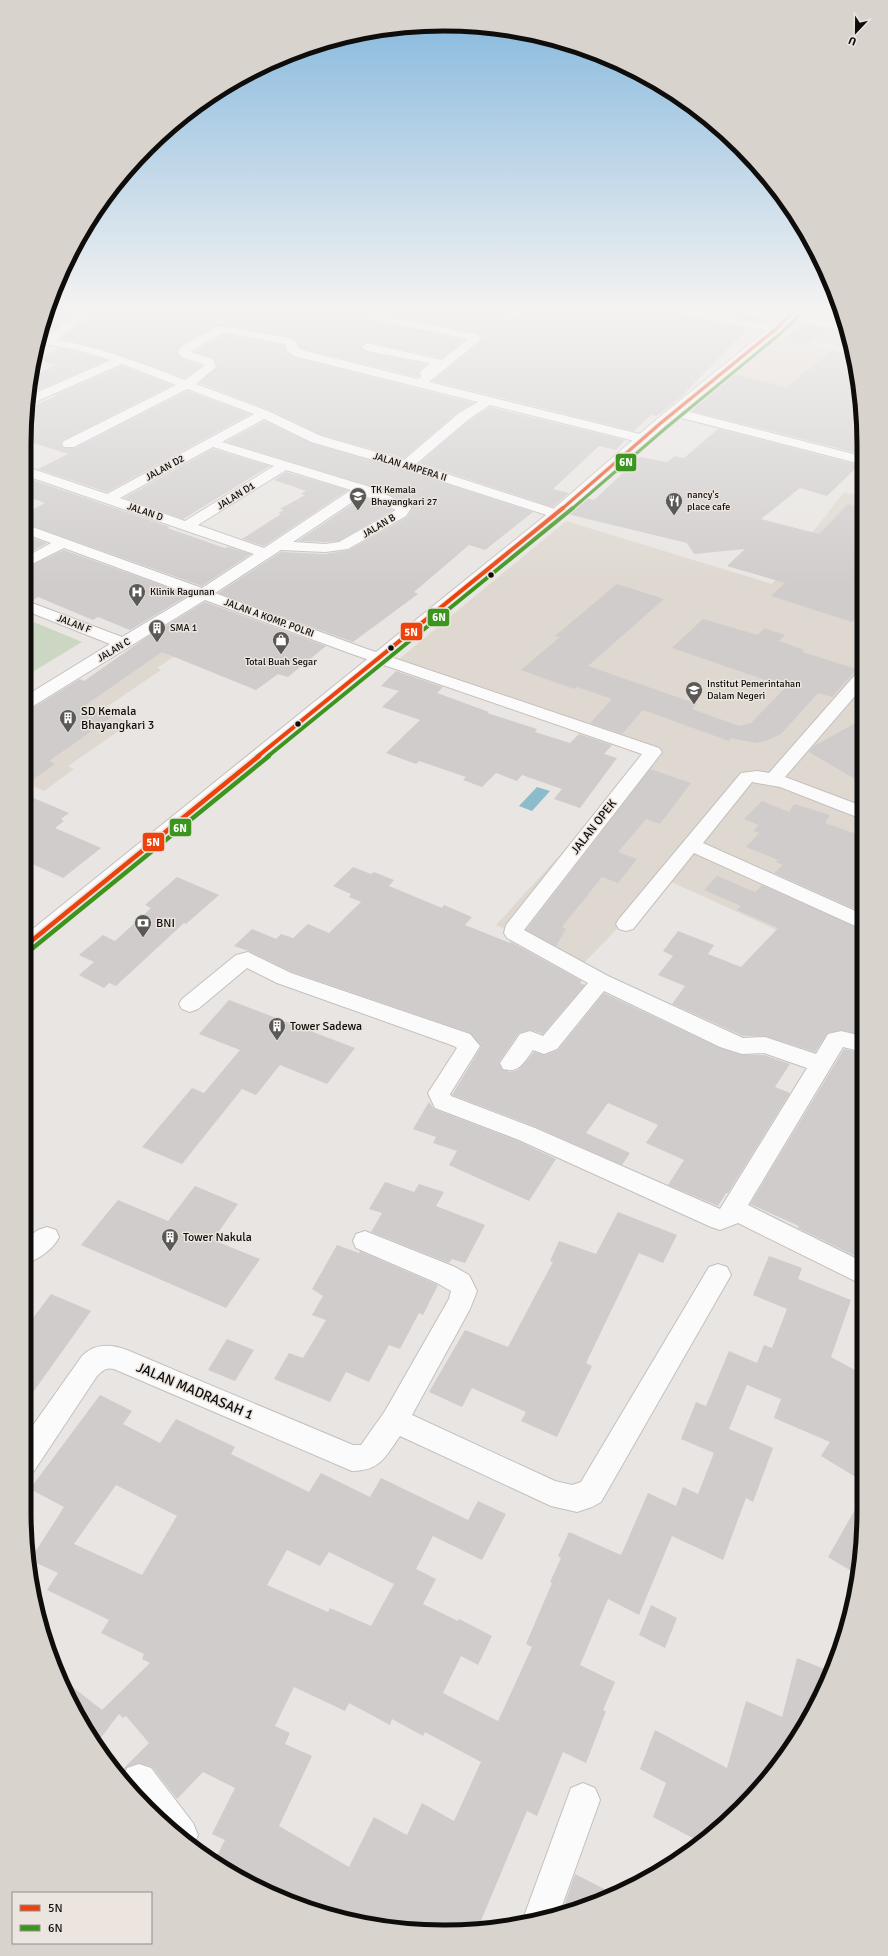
<svg xmlns="http://www.w3.org/2000/svg" width="888" height="1956" viewBox="0 0 888 1956" font-family="Signika,sans-serif">
<style>
.built{fill:#ded8d0}
.green{fill:#cbd7c3}
.water{fill:#8cbccc}
.building{fill:#cfcccb;fill-rule:evenodd}
.lines{fill:none;stroke-linecap:round;stroke-linejoin:round}
.minor-casing{stroke:#c3c0be;stroke-width:2}
.tertiary-casing{stroke:#c3c0be;stroke-width:2}
.minor{fill:#fcfbfb;fill-rule:evenodd}
.tertiary{fill:#fcfbfb;fill-rule:evenodd}
.bus-1-far2-casing{stroke:#ebe4df;stroke-width:5}
.bus-1-far1-casing{stroke:#ebe4df;stroke-width:6}
.bus-1-casing{stroke:#ebe4df;stroke-width:8}
.bus-2-far2-casing{stroke:#ebe4df;stroke-width:5}
.bus-2-far1-casing{stroke:#ebe4df;stroke-width:6}
.bus-2-casing{stroke:#ebe4df;stroke-width:8}
.bus-1-far2{stroke:#ee420d;stroke-width:3}
.bus-1-far1{stroke:#ee420d;stroke-width:4}
.bus-1{stroke:#ee420d;stroke-width:4.5}
.bus-2-far2{stroke:#3b951e;stroke-width:3}
.bus-2-far1{stroke:#3b951e;stroke-width:4}
.bus-2{stroke:#3b951e;stroke-width:4.5}
.bus-dot{fill:#0f0d0b;stroke:#ebe4df;stroke-width:1.5}
.labels{text-anchor:middle;dominant-baseline:central;stroke-width:3;stroke-linejoin:round;paint-order:stroke}
.far-street-label{font-size:10px;fill:#0f0d0b;stroke:#ebe4df}
.far-poi-label{font-size:10px;fill:#0f0d0b;stroke:#ebe4df;text-anchor:start}
.poi-label{font-size:12px;fill:#0f0d0b;stroke:#ebe4df;text-anchor:start}
.street-label{font-size:12px;fill:#0f0d0b;stroke:#ebe4df}
.near-street-label{font-size:14px;fill:#0f0d0b;stroke:#ebe4df}
.rim{fill:none;stroke:#0f0d0b;stroke-width:5}
.line-badge{stroke:#ebe4df;stroke-width:1.5}
.badge-label{font-size:11px;text-anchor:middle;font-weight:bold;fill:#fff}
</style>
<rect width="100%" height="100%" fill="#e8e5e2"/>
<path class="built" d="M776,336L851,354L860,389V420L827,396L733,374Z
M844,492L861,496L862,969L665,879L584,963L496,925L655,751L398,660L566,521L772,584Z
M203,603L261,624L193,644L157,668L161,670L102,710L130,723L68,766L74,769L44,791L24,782V721Z"/>
<path class="green" d="M833,327L845,330L850,350L813,340Z
M24,618L82,642L24,677Z"/>
<path class="water" d="M537,787L550,791L532,811L519,806Z"/>
<path class="building" d="M48,311H78L45,336H40L44,324L48,321Z
M95,311H368L366,316L375,321L465,340L442,358L367,342L360,347L367,352L427,364L418,372L420,376L418,377L303,349L298,346V341L293,338L223,325L212,327L179,347L177,352L181,358L202,366L185,378L107,350L61,339Z
M383,311H507L500,318L503,322L512,321L523,311H672L679,315L748,328L681,397L657,416L651,415L634,431L432,381L480,342L482,337L475,333L382,314Z
M705,311H730L758,318L755,321Z
M804,323L828,329L808,344L783,339Z
M223,334L284,345L286,352L294,357L474,403L458,412L404,458L322,435L269,410L199,383L217,366L213,358L195,352Z
M61,348L107,360L39,390L30,387L31,377L56,365L37,359Z
M833,350L851,355L860,389L861,454L688,410L734,374L786,387Z
M122,366L172,385L63,440L61,443L63,448H75L187,391L250,414L107,492L38,469L68,454L24,440L27,409L56,396L54,395Z
M490,407L625,440L616,450L599,446L553,489L569,493L553,507L419,463L470,420Z
M264,421L311,443L401,469L533,512L485,550L469,545L414,592L418,594L353,642L218,593L281,552L325,554L349,550L407,517L412,509L410,504L367,485L226,442Z
M718,429L859,465L827,496L800,488L761,519L819,534L848,504L861,507V612L852,622L771,596L785,583L727,566L745,549L694,554L687,543L567,514L586,498L594,500L640,457L667,462L675,456L684,458Z
M213,449L270,466L183,519L124,498Z
M286,472L348,490L264,546L242,539L281,514L278,513L284,510L280,509L305,495L301,494L306,491L274,480Z
M24,477L170,527L167,528L225,548L228,547L251,554L202,586L24,523V514L45,503L24,495Z
M363,497L393,510L339,541L325,542L298,541Z
M24,535L47,543L24,556Z
M64,550L189,595L130,630L98,617L93,620L38,597L31,601L24,599V569Z
M617,584L664,599L588,666L697,704L692,709L739,726L751,723L786,687L672,648L703,619L758,635L764,628L785,635L779,641L804,650L802,652L857,669L832,697L818,693L781,734L766,741L755,743L731,738L729,741L643,710L622,734L590,723L612,699L577,687L574,689L521,670L560,637L555,636Z
M205,602L326,646L288,677L278,674L256,690L162,652L84,706L112,717L49,761L55,764L24,786V710L31,709L80,679L84,681L147,637Z
M396,671L443,687L437,693L489,712L487,713L537,729L535,732L570,743L579,734L612,745L604,754L617,758L580,808L554,799L562,789L522,775L517,781L496,773L482,787L463,780L466,777L419,761L416,764L386,753L420,720L382,707L399,691L381,686Z
M861,720L862,783L809,752L814,746Z
M650,769L691,783L660,824L646,819L618,852L637,859L618,883L602,877L562,927L566,929L556,946L526,930Z
M24,794L69,813L61,819L64,821L55,828L101,848L63,878L24,860Z
M762,801L789,812L794,804L830,815L825,823L862,836V912L774,873L783,865L776,862L778,860L746,847L759,833L753,831L759,825L744,819Z
M353,867L371,874L374,872L394,880L389,886L442,908L444,905L472,917L465,925L510,943L511,942L582,981L580,983L585,985L543,1034L531,1030L519,1033L499,1062L503,1070L509,1072L518,1070L534,1052L545,1055L558,1050L604,993L720,1048L742,1055H764L790,1064L775,1087L790,1093L728,1193H726L718,1206L668,1185L684,1160L646,1143L658,1125L608,1103L586,1133L630,1153L622,1165L536,1127L452,1095L481,1047L470,1033L292,972L249,951L234,946L252,929L276,939L281,934L293,938L308,924L329,933L361,902L349,897L351,894L333,886Z
M717,876L755,892L762,885L862,930V1035L841,1030L828,1033L815,1052L765,1036H743L672,1004L685,986L658,975L673,956L663,951L678,931L714,945L708,954L741,967L778,928L737,910L741,906L704,890Z
M177,877L219,895L186,924L184,923L116,986L109,983L104,988L79,975L94,962L79,955L103,935L115,941L151,908L145,905Z
M229,1000L355,1048L327,1084L280,1065L256,1095L242,1089L182,1164L142,1147L192,1088L204,1093L240,1050L199,1034Z
M844,1049L863,1053V1260L798,1228L799,1226L750,1204Z
M429,1102L434,1109L518,1141L556,1159L529,1201L449,1165L457,1151L433,1143L436,1137L413,1129Z
M385,1182L414,1192L419,1184L444,1192L436,1206L485,1225L465,1263L452,1259L449,1263L371,1232L382,1213L369,1209Z
M195,1186L238,1204L213,1240L260,1259L226,1308L81,1245L118,1200L168,1221Z
M618,1212L677,1235L663,1263L639,1253L586,1363L592,1366L557,1437L521,1421L526,1412L472,1388L462,1407L429,1392L465,1330L508,1347L553,1262L550,1261L559,1241L596,1254Z
M337,1245L359,1253L360,1251L438,1285L423,1315L419,1313L400,1349L389,1345L369,1382L346,1372L330,1402L274,1379L289,1353L303,1358L326,1320L312,1315L323,1296L312,1289Z
M769,1256L802,1268L798,1279L851,1300L831,1357L864,1375V1403L854,1419L864,1425V1482L821,1456L830,1442L774,1418L781,1399L747,1385L729,1429L773,1448L753,1502L746,1498L723,1560L672,1536L639,1615L608,1599L580,1665L615,1682L603,1710L606,1711L586,1763L563,1752L537,1816L527,1811L477,1930L444,1932L362,1924L309,1910L234,1876L214,1862L225,1840L212,1834L235,1788L203,1772L177,1799L152,1767L139,1763L127,1767L122,1780L118,1774L149,1743L126,1716L123,1718L119,1714L96,1744L80,1722L60,1677L102,1710L150,1663L142,1659L144,1654L101,1633L109,1620L47,1590L58,1573L30,1560L64,1507L30,1489L100,1395L132,1411L123,1424L160,1443L176,1419L235,1447L231,1454L309,1492L321,1473L370,1497L381,1478L468,1520L478,1501L506,1514L482,1560L433,1536L416,1569L436,1579L423,1604L458,1621L459,1619L492,1636L478,1665L461,1656L443,1693L498,1721L532,1647L526,1644L552,1583L550,1582L561,1558L558,1556L569,1532L621,1555L648,1493L676,1506L683,1487L698,1494L714,1453L681,1439L696,1402L706,1406L729,1351L757,1363L764,1345L772,1348L787,1309L753,1295ZM116,1485L177,1516L142,1575L74,1544ZM287,1550L320,1566L329,1552L394,1584L371,1626L330,1608L328,1612L267,1585ZM294,1687L345,1711L349,1703L390,1725L392,1719L423,1736L425,1732L481,1762L454,1821L422,1803L407,1835L374,1817L349,1867L279,1826L312,1756L285,1744L290,1733L275,1726Z
M51,1294L91,1311L24,1405V1330Z
M227,1339L254,1350L235,1381L208,1370Z
M864,1494V1512L858,1575L828,1557Z
M651,1605L677,1618L665,1648L639,1635Z
M797,1658L832,1672L793,1745L760,1789L702,1843L653,1817L666,1783L640,1769L655,1730L727,1768L746,1701L782,1717Z
M575,1874L614,1894L579,1910L561,1914Z"/>
<g class="lines">
<defs>
<path id="minor" d="M81,311H94L57,340C102,347 143,364 185,380L204,366L203,364L181,357L178,351L180,348L213,328L223,326L293,339L297,342V347L302,350L418,379L422,376L419,373L430,363L367,351L361,347L367,343L442,360L468,339L375,320L367,316L370,311H382L380,315L475,334L481,337L479,341L429,382L648,436L650,439L648,442L643,443L490,405L469,419L416,464L561,511L563,514L561,517L556,518L401,468L311,442L264,419L222,442L367,486L409,505L411,508L406,516L348,549L325,552L281,550L215,593L364,648L659,748L662,752L659,756L524,930L608,976L743,1038L765,1037L816,1054L828,1034L841,1031L862,1036L863,1052L843,1047L748,1205L863,1262V1285L738,1223L720,1230L711,1227L519,1140L435,1108L428,1093L457,1048L454,1046L277,983L247,968L198,1009L190,1012L182,1009L179,1004L182,999L236,955L248,952L291,973L470,1034L480,1046L450,1094L451,1096L535,1128L720,1209L807,1068L764,1053L742,1054L720,1047L604,991L557,1049L544,1054L533,1050C524,1062 519,1074 503,1069L500,1063L520,1034L530,1031L543,1036L588,983L507,938L504,933L506,925L642,754L352,654L205,600L30,708L24,709V697L110,644L24,610V600L122,637L192,595L64,548L24,568V558L51,543L24,533V524L202,588L254,554L24,475V466L107,494L254,414L187,389L74,447H64L62,444L64,441L176,385L122,364L28,405L29,396L111,360L73,349L38,343L40,337L45,338ZM223,332L285,344L287,351L294,356L478,402L459,413L404,460L321,436L268,411L196,384L216,367L213,359L191,352ZM213,447L274,466L185,521L120,498ZM286,470L351,490L264,548L198,525ZM363,495L396,510L339,542L325,544L293,542Z
M509,311H522L511,320H503L501,318Z
M673,311H697L776,326L782,329L776,332L679,314Z
M790,312L843,325L845,332L786,317L784,315L786,313Z
M674,408L861,456V464L670,415L668,412Z
M861,674V689L785,777L862,806V819L780,787L752,782L703,843L862,914V929L694,853L633,929L626,931L619,929L616,924L619,919L741,773L757,771L769,773L855,675Z
M47,1227L56,1230L59,1237C53,1250 37,1260 24,1264V1240L38,1230Z
M365,1231L455,1267L469,1275L477,1291L470,1309L412,1415L555,1481L572,1485L581,1482L709,1267L718,1264L727,1267L731,1275L601,1502L592,1507L577,1512L551,1506L400,1436C385,1457 380,1471 352,1471L114,1369C106,1367 103,1370 97,1376L34,1471L24,1475V1438L82,1356C95,1343 111,1344 127,1350L353,1445H361L385,1411L449,1299L451,1291L437,1283L356,1248L353,1241L356,1234Z
M139,1764L151,1768L193,1823L198,1835L193,1847L188,1845L124,1783L123,1780L127,1768Z
M583,1783L595,1788L600,1800L559,1914L524,1923L523,1919L571,1788Z"/>
<path id="tertiary" d="M787,311H800L780,332L667,425L561,517L32,952L24,954V936L551,511L657,419L772,326Z"/>
</defs>
<use href="#minor" class="minor-casing"/>
<use href="#tertiary" class="tertiary-casing"/>
<use href="#minor" class="minor"/>
<use href="#tertiary" class="tertiary"/>
<defs>
<path id="bus-1-far2" d="M562,509L662,422L776,329L794,311"/>
<path id="bus-1-far1" d="M257,757L563,508"/>
<path id="bus-1" d="M24,947L259,756"/>
<path id="bus-2-far2" d="M572,509L667,427L780,334L799,316"/>
<path id="bus-2-far1" d="M267,757L573,508"/>
<path id="bus-2" d="M28,952L269,756"/>
</defs>
<use href="#bus-1-far2" class="bus-1-far2-casing"/>
<use href="#bus-1-far1" class="bus-1-far1-casing"/>
<use href="#bus-1" class="bus-1-casing"/>
<use href="#bus-2-far2" class="bus-2-far2-casing"/>
<use href="#bus-2-far1" class="bus-2-far1-casing"/>
<use href="#bus-2" class="bus-2-casing"/>
<use href="#bus-1-far2" class="bus-1-far2"/>
<use href="#bus-1-far1" class="bus-1-far1"/>
<use href="#bus-1" class="bus-1"/>
<use href="#bus-2-far2" class="bus-2-far2"/>
<use href="#bus-2-far1" class="bus-2-far1"/>
<use href="#bus-2" class="bus-2"/>
</g>
<linearGradient id="sky" x2="0" y2="1"><stop stop-color="#83b7dd"/><stop offset="0.53" stop-color="#f5f3f2"/><stop offset="1" stop-color="#f5f3f2" stop-opacity="0"/></linearGradient>
<rect width="888" height="585" fill="url(#sky)"/>
<defs>
<symbol id="school-pin" viewBox="-11 -11 22 30"><path d="M0 17L-7.5 6A9.5 9.5 0 1 1 7.5 6Z" fill="#5b5956" stroke="#ebe4df"/><path d="M0-5L7-2L0 1L-7-2ZM-4 1L0 2.5L4 1V4Q0 6-4 4Z" fill="#fff"/></symbol>
<symbol id="restaurant-pin" viewBox="-11 -11 22 30"><path d="M0 17L-7.5 6A9.5 9.5 0 1 1 7.5 6Z" fill="#5b5956" stroke="#ebe4df"/><path d="M-5-6h1v4h1v-4h1v4h1v-4h1v5L-1.5 .5V6h-2V.5L-5-1ZM5-6V6H3V1.5H1.5Q1.5-4 5-6Z" fill="#fff"/></symbol>
<symbol id="hospital-pin" viewBox="-11 -11 22 30"><path d="M0 17L-7.5 6A9.5 9.5 0 1 1 7.5 6Z" fill="#5b5956" stroke="#ebe4df"/><path d="M-5-5h3v3.5h4V-5h3V5h-3V1.5h-4V5h-3Z" fill="#fff"/></symbol>
<symbol id="building-pin" viewBox="-11 -11 22 30"><path d="M0 17L-7.5 6A9.5 9.5 0 1 1 7.5 6Z" fill="#5b5956" stroke="#ebe4df"/><path d="M-4-6H4V6H1V3H-1V6H-4ZM-2.5-4.3h1.7v1.8h-1.7ZM.8-4.3h1.7v1.8H.8ZM-2.5-1h1.7V.8h-1.7ZM.8-1h1.7V.8H.8Z" fill="#fff"/></symbol>
<symbol id="shop-pin" viewBox="-11 -11 22 30"><path d="M0 17L-7.5 6A9.5 9.5 0 1 1 7.5 6Z" fill="#5b5956" stroke="#ebe4df"/><path d="M-5-2.5h2.3a2.7 3.5 0 0 1 5.4 0H5L5.5 6h-11ZM-1.5-2.5h3a1.5 2.3 0 0 0-3 0Z" fill="#fff"/></symbol>
<symbol id="university-pin" viewBox="-11 -11 22 30"><path d="M0 17L-7.5 6A9.5 9.5 0 1 1 7.5 6Z" fill="#5b5956" stroke="#ebe4df"/><path d="M0-5L7-2L0 1L-7-2ZM-4 1L0 2.5L4 1V4Q0 6-4 4Z" fill="#fff"/></symbol>
<symbol id="bank-pin" viewBox="-11 -11 22 30"><path d="M0 17L-7.5 6A9.5 9.5 0 1 1 7.5 6Z" fill="#5b5956" stroke="#ebe4df"/><path d="M-6-4H6V4H-6ZM0-2.3a2.3 2.3 0 1 0 0 4.6a2.3 2.3 0 1 0 0-4.6Z" fill="#fff"/></symbol>
</defs>
<g fill-rule="evenodd">
<use href="#school-pin" x="348" y="486" width="20" height="27"/>
<use href="#restaurant-pin" x="664" y="491" width="20" height="27"/>
<use href="#hospital-pin" x="127" y="582" width="20" height="27"/>
<use href="#building-pin" x="147" y="618" width="20" height="27"/>
<use href="#shop-pin" x="271" y="630" width="20" height="27"/>
<use href="#university-pin" x="684" y="680" width="20" height="27"/>
<use href="#building-pin" x="58" y="708" width="20" height="27"/>
<use href="#bank-pin" x="133" y="913" width="20" height="27"/>
<use href="#building-pin" x="267" y="1016" width="20" height="27"/>
<use href="#building-pin" x="160" y="1227" width="20" height="27"/>
</g>
<g class="bus-dot">
<circle cx="491" cy="575" r="3.5"/>
<circle cx="391" cy="648" r="3.5"/>
<circle cx="298" cy="724" r="3.5"/>
</g>
<g class="labels">
<g class="far-street-label">
<text transform="translate(410 467) rotate(17)">JALAN AMPERA II</text>
<text transform="translate(165 468) rotate(-29)">JALAN D2</text>
<text transform="translate(236 496) rotate(-32)">JALAN D1</text>
<text transform="translate(145 512) rotate(19)">JALAN D</text>
<text transform="translate(379 526) rotate(-31)">JALAN B</text>
<text transform="translate(269 618) rotate(20)">JALAN A KOMP. POLRI</text>
<text transform="translate(74 624) rotate(21)">JALAN F</text>
<text transform="translate(114 650) rotate(-31)">JALAN C</text>
</g>
<g class="far-poi-label">
<text x="371" y="490">TK Kemala<tspan x="371" dy="12">Bhayangkari 27</tspan></text>
<text x="687" y="495">nancy's<tspan x="687" dy="12">place cafe</tspan></text>
<text x="150" y="592">Klinik Ragunan</text>
<text x="170" y="628">SMA 1</text>
<text x="281" y="662" text-anchor="middle">Total Buah Segar</text>
<text x="707" y="684">Institut Pemerintahan<tspan x="707" dy="12">Dalam Negeri</tspan></text>
</g>
<g class="poi-label">
<text x="81" y="711">SD Kemala<tspan x="81" dy="14">Bhayangkari 3</tspan></text>
<text x="156" y="923">BNI</text>
<text x="290" y="1026">Tower Sadewa</text>
<text x="183" y="1237">Tower Nakula</text>
</g>
<g class="street-label">
<text transform="translate(594 827) rotate(-52)">JALAN OPEK</text>
</g>
<g class="near-street-label">
<text transform="translate(195 1391) rotate(23)">JALAN MADRASAH 1</text>
</g>
</g>
<path d="M0 0H888V1956H0ZM444 31H444A413 413 0 0 1 857 444V1512A413 413 0 0 1 444 1925H444A413 413 0 0 1 31 1512V444A413 413 0 0 1 444 31Z" fill="#d9d3ce" fill-rule="evenodd"/>
<path class="rim" d="M444 31H444A413 413 0 0 1 857 444V1512A413 413 0 0 1 444 1925H444A413 413 0 0 1 31 1512V444A413 413 0 0 1 444 31Z"/>
<g class="line-badge">
<rect x="615" y="453" width="22" height="19" rx="4" fill="#3b951e"/>
<rect x="427" y="608" width="23" height="19" rx="4" fill="#3b951e"/>
<rect x="400" y="622" width="23" height="19" rx="4" fill="#ee420d"/>
<rect x="169" y="818" width="23" height="19" rx="4" fill="#3b951e"/>
<rect x="142" y="832" width="23" height="20" rx="4" fill="#ee420d"/>
</g>
<g class="badge-label">
<text x="626" y="466">6N</text>
<text x="439" y="621">6N</text>
<text x="411" y="636">5N</text>
<text x="180" y="832">6N</text>
<text x="153" y="846">5N</text>
</g>
<rect x="12" y="1892" width="140" height="52" fill="#ebe4df" stroke="#938e8a"/>
<rect x="20" y="1905" width="20" height="6" fill="#ee420d" stroke="#938e8a"/>
<text x="48" y="1912" font-size="12" fill="#0f0d0b">5N</text>
<rect x="20" y="1925" width="20" height="6" fill="#3b951e" stroke="#938e8a"/>
<text x="48" y="1932" font-size="12" fill="#0f0d0b">6N</text>
<g transform="translate(856 32) rotate(202)" stroke="#ebe4df" stroke-width="3" paint-order="stroke">
<path d="M0-3L7 15L0 10L-7 15Z" fill="#0f0d0b"/>
<text y="-6" font-size="11" font-weight="bold" text-anchor="middle" fill="#0f0d0b">U</text>
</g>
</svg>
